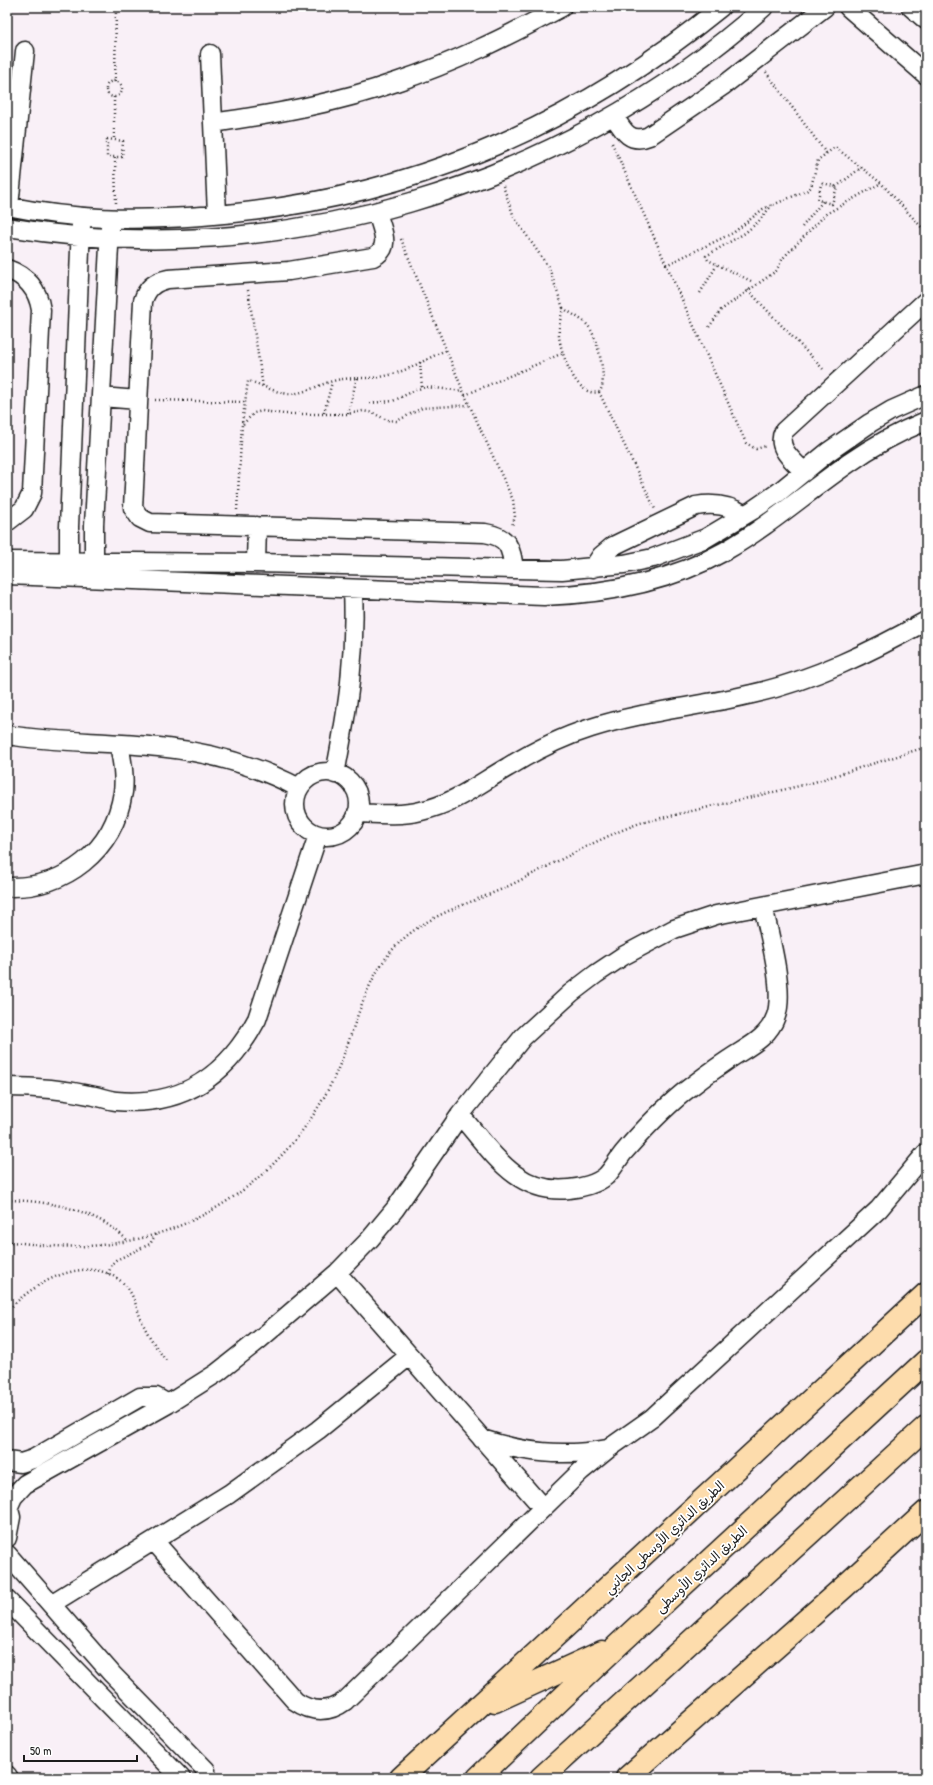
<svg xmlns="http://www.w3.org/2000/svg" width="933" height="1785" viewBox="0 0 933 1785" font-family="'Patrick Hand','Playpen Sans Arabic',sans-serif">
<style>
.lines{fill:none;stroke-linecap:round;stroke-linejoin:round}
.minor-casing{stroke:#1c1c1c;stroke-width:21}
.highway-casing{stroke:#1c1c1c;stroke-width:25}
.path{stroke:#1c1c1c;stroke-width:2.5;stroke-dasharray:1 3;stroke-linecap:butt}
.minor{stroke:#fff;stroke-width:18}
.highway{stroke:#fddcac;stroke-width:22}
.labels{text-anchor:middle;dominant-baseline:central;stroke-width:3.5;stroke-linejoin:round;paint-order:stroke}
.street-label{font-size:13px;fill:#1c1c1c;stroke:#fff}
</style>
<rect width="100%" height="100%" fill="#f9f0f7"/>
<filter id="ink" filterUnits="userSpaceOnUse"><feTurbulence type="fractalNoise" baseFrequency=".025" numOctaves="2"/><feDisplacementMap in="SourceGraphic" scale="8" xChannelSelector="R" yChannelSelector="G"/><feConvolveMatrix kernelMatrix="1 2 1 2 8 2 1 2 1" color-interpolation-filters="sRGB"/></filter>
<g filter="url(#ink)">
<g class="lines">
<defs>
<path id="minor" d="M848,7L926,75
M911,7L926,20
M210,54L217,214
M614,116C623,131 630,144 649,136L724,85L825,7
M213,123C275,114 337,103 396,82C454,63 508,36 562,7
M7,206C76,220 132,221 202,216C399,202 569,131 721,7
M9,206L25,51
M377,212C381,228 393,248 373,257L289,271L168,279C154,282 147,288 143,301L133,508L140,518L150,523L485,533C509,537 511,548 514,569
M7,227C277,273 559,189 764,7
M7,269C27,276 38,290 41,310L32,493L24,509L7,522
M101,397L138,400
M804,472C794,461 775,448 784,431L926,301
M7,561L256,563L562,570L624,564L653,558L706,538L753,510L779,492L828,452L870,423L892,410L926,395
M256,563L257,526
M593,568L601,556L613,546L696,506C714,503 729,505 745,515
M69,573V527L81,225
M94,574V525L110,228
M7,575L544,596C606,594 670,582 725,551C769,526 807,492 849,463C873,446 899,432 926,421
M7,735C57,743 109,741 159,747C208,752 256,765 299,788
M295 804a32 32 0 1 1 64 0a32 32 0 1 1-64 0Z
M335,774C348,708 356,656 353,589
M357,813C378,814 401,816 421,811C456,803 478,784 508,767C534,751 562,737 591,728C643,711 698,707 752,694C813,680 871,652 926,621
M7,887C65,889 114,851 123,792C125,776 122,760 119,744
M7,1087C35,1087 62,1089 89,1095C98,1096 107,1100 116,1101C182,1107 227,1076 257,1019L318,835
M460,1115C491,1150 516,1195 569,1189C581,1188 597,1184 606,1176C613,1169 618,1159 624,1152C643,1130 662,1110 684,1092C698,1081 713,1070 728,1060C747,1047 768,1039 776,1016C785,990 769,934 763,906
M337,1273L543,1508
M482,1439C524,1453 563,1457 607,1449
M7,1461L21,1463L33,1459L140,1397H156L168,1404
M7,1502L11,1517L7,1538
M9,1506L13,1497L25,1484L168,1404L217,1373L260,1339L337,1273L370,1239L395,1209L460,1115L523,1037L571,993L596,974L623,956L674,929L716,915L926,874
M154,1541L295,1701C312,1713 329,1713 345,1701L581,1471L608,1449L652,1418L879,1209L926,1153
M7,1554L112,1674L206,1770L205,1778
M7,1600L181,1778
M51,1604L229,1494L318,1430L409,1356
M7,1775L9,1778"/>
<path id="highway" d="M495,1701L602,1652
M401,1778L926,1294
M478,1778L618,1645L926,1361
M541,1778L926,1427
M627,1778L844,1587L926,1512"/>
</defs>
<use href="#minor" class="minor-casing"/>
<use href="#highway" class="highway-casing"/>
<path class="path" d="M766,72L826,153
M106 89a8 8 0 1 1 16 0a8 8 0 1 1-16 0Z
M115,82L116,7
M114,97V140
M107,139L123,141L122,157H107Z
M612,143L746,443L756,449L766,446
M115,158L116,203
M823,183L837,187L832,204L818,200L821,184Z
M503,186L514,217L549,268L563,308
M836,187L862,167
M802,227L823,201
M401,239L463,391L513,500L515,517L512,526
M666,265L733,233L763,209L808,190L811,187L818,160L835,147L881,183L926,232
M751,281L708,260L706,256L745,233L758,222L772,205
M248,290L263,387
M748,290L823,369
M700,293L717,265
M563,308C571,314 583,319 589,327C597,337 609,383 599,392C576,398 561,354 559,336C558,327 561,317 563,308Z
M709,327L721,310L776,271L783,258L826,214L881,183
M420,362L422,388
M599,392L655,509
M465,395L563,353
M155,400L244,402
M370,403L393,401L418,389L426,387L463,391
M324,413L332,382
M348,414L357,377
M243,424L254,413L262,411L284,414H347L363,411L373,413L387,420L397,421L422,408L469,405
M237,510L242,424L248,381C251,380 277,394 290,394C306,393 318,385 333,381C350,376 368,380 385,376C406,372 426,359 446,350
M7,1200C50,1201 96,1209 127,1240
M7,1242C18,1242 29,1244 40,1245C60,1247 81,1247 101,1245C206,1235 295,1167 337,1071C357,1026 364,975 402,940C431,914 465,905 500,890C547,868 592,841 640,823L808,784L926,747
M108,1274L112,1264L116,1260L150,1244L156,1234
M7,1312C32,1282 91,1250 125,1285C136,1297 137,1313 144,1326C150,1339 159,1351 167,1362"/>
<use href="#minor" class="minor"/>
<use href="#highway" class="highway"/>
</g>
</g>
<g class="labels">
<g class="street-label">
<text transform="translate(664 1537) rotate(-43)">الطريق الدائري الأوسطى الجانبي</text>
<text transform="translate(701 1569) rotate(-43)">الطريق الدائري الأوسطى</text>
</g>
</g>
<rect width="933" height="1785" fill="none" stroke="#fff" stroke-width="24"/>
<rect x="12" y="12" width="909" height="1761" fill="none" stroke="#1c1c1c" stroke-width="1.5" filter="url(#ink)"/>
<path d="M24 1755v6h113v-6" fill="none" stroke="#1c1c1c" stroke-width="2"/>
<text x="30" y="1755" font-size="12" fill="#1c1c1c" stroke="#ffffff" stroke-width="3" paint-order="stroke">50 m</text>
</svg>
